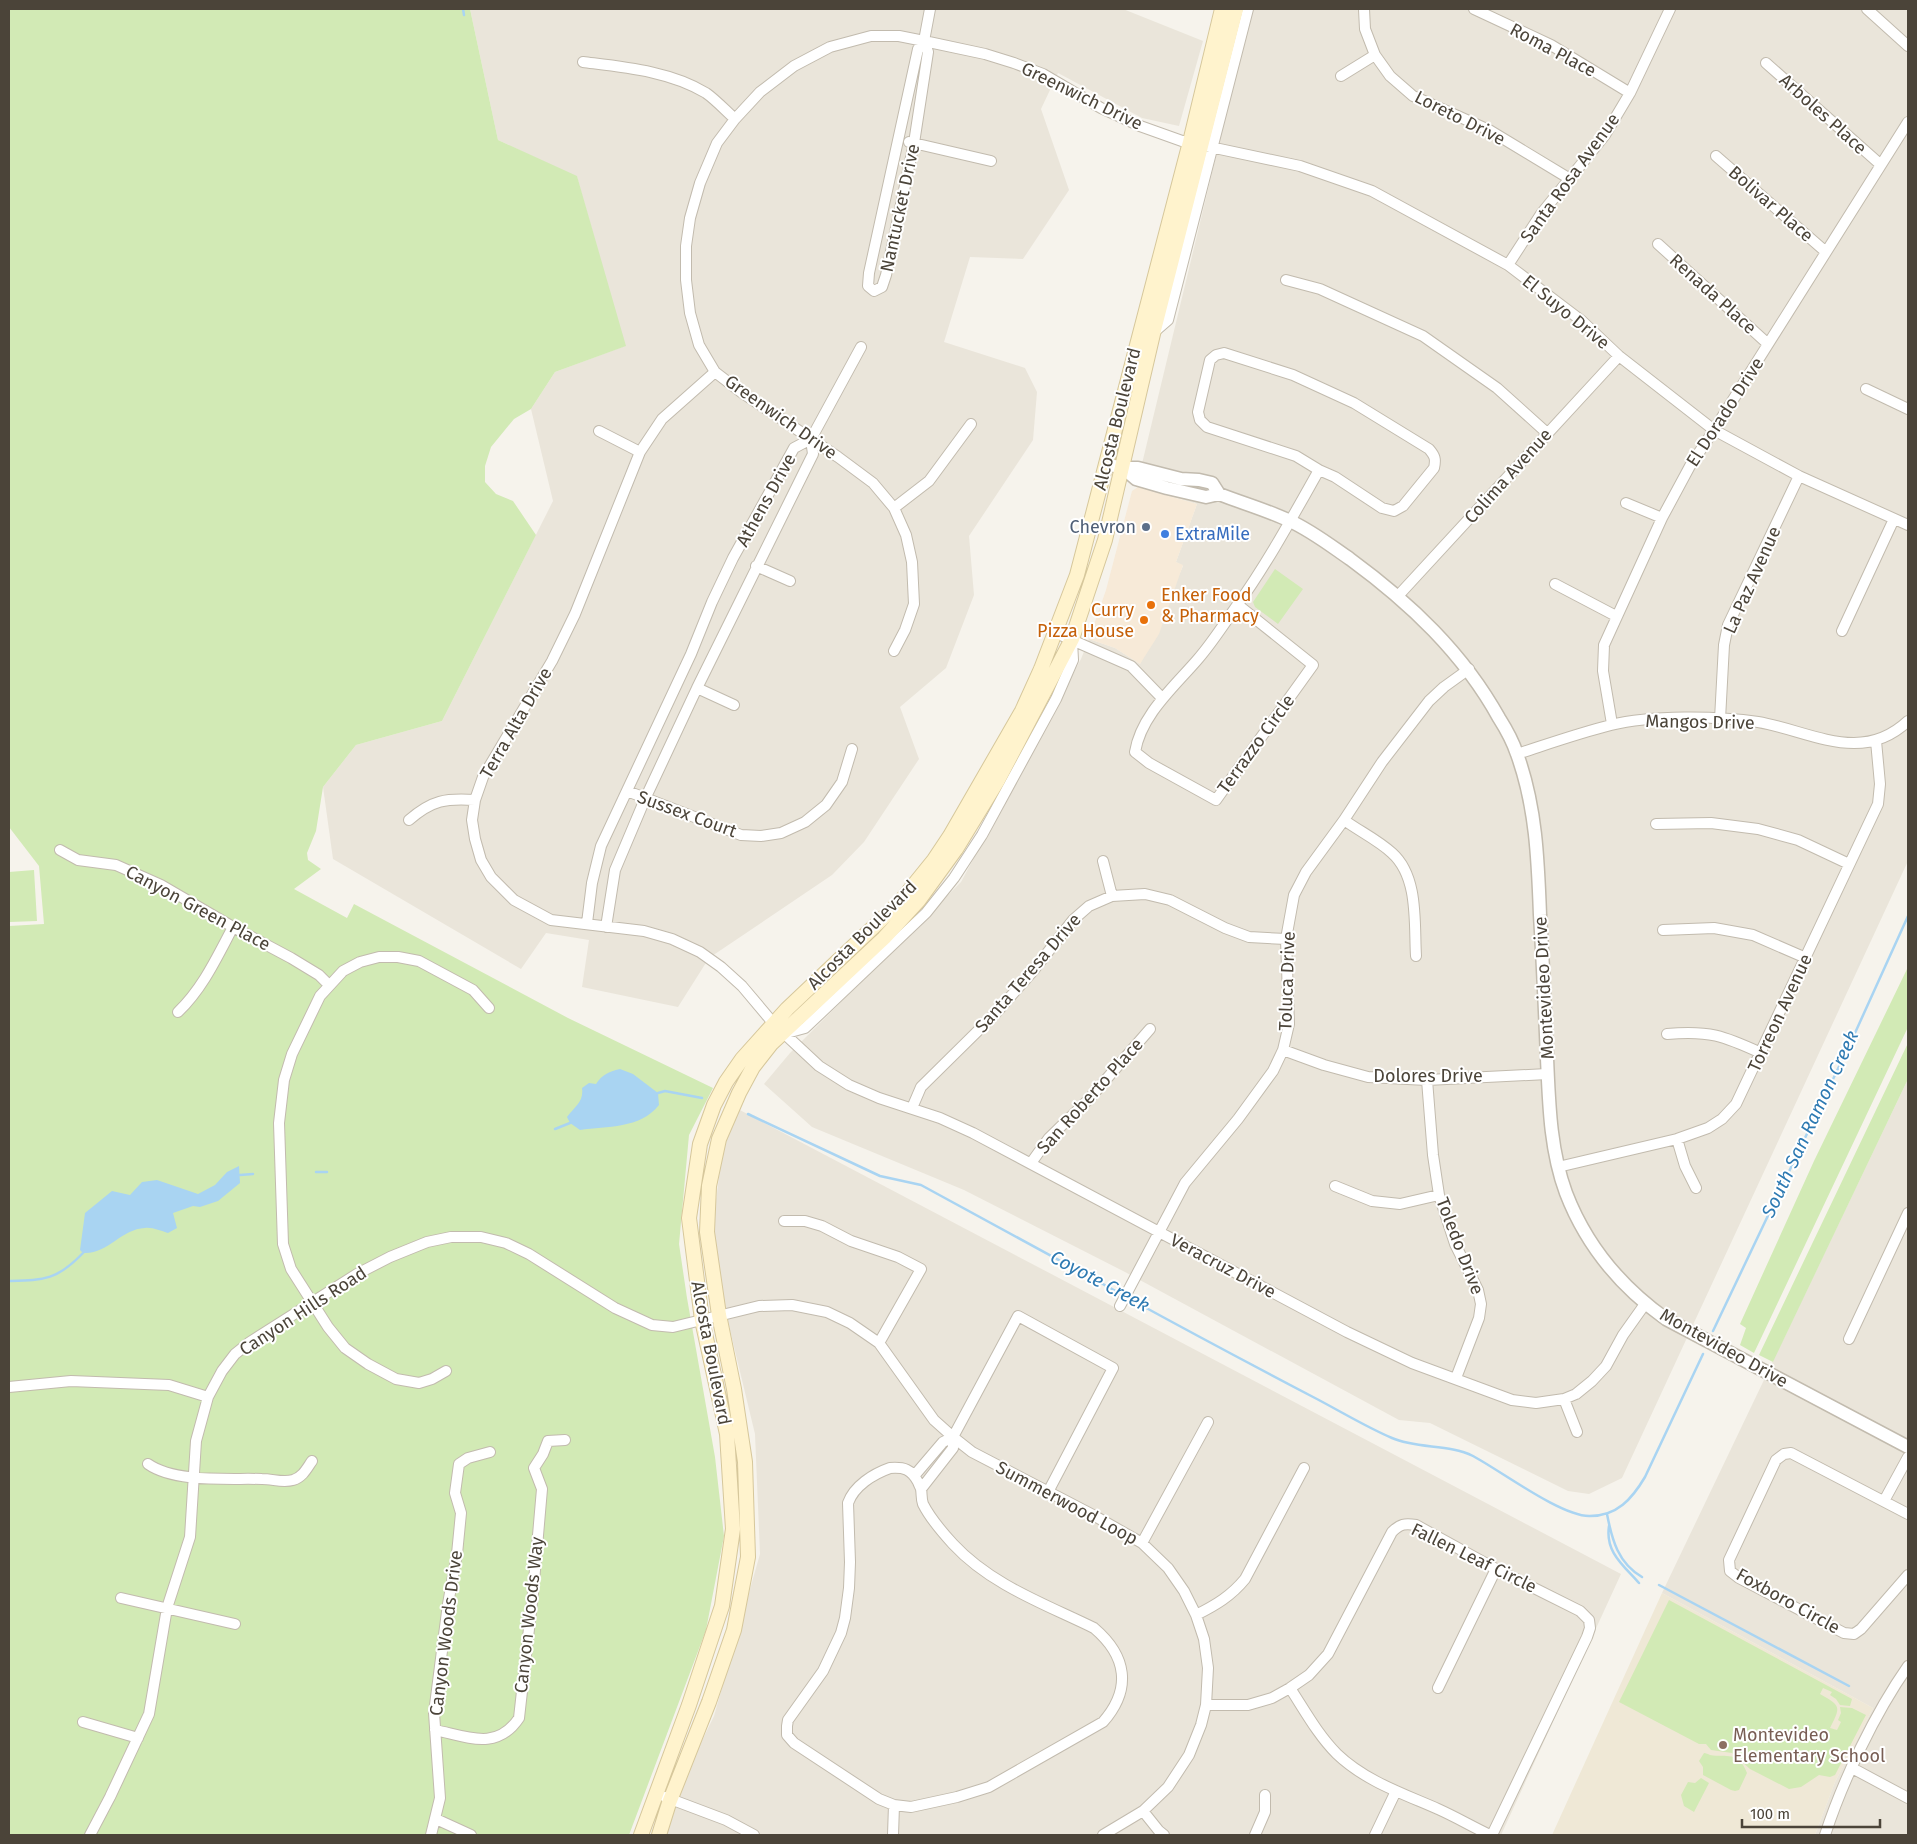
<svg xmlns="http://www.w3.org/2000/svg" width="1917" height="1844" viewBox="0 0 1917 1844" font-family="'Fira Sans',sans-serif">
<style>
.residential{fill:#eae5da}
.commercial{fill:#f7ead8}
.education{fill:#efe8d6}
.green{fill:#d2eab5}
.water{fill:#a9d4f2}
.lines{fill:none;stroke-linecap:round;stroke-linejoin:round}
.stream{stroke:#a9d4f2;stroke-width:2.5}
.minor-casing{stroke:#c2bbae;stroke-width:12}
.tertiary-casing{stroke:#c2bbae;stroke-width:15}
.secondary-casing{stroke:#d6c79b;stroke-width:16}
.minor{stroke:#fff;stroke-width:10}
.tertiary{stroke:#fff;stroke-width:12}
.secondary{stroke:#fff3cd;stroke-width:14}
.service-dot{fill:#5c6f8a;stroke:#fff;stroke-width:2}
.shop-dot{fill:#3f7fe0;stroke:#fff;stroke-width:2}
.food-dot{fill:#e8710a;stroke:#fff;stroke-width:2}
.education-dot{fill:#8d6e63;stroke:#fff;stroke-width:2}
.labels{text-anchor:middle;dominant-baseline:central;stroke-width:4;stroke-linejoin:round;paint-order:stroke}
.street-label{font-size:18px;fill:#4b4439;stroke:#fff}
.service-label{font-size:18px;fill:#4e5e75;stroke:#fff;text-anchor:end}
.shop-label{font-size:18px;fill:#366cbe;stroke:#fff;text-anchor:start}
.food-label{font-size:18px;fill:#c56008;stroke:#fff;text-anchor:start}
.education-label{font-size:18px;fill:#785e54;stroke:#fff;text-anchor:start}
.water-label{font-size:19px;font-style:italic;fill:#2e7ab2;stroke:#fff}
</style>
<rect width="100%" height="100%" fill="#f6f3ec"/>
<path class="residential" d="M470,9H1123L1203,41L1179,126L1142,118L1058,73L1041,109L1069,190L1023,259L970,257L944,342L1025,368L1037,392L1033,440L969,536L974,595L946,668L900,707L919,759L864,842L832,875L709,958L678,1007L582,987L589,940L546,933L521,969L333,859L323,787L356,745L442,721L553,501L531,409L555,372L625,346L577,177L498,140Z
M1253,9H1908V861L1622,1478L1589,1494L1568,1491L1430,1423L1399,1420L1125,1272L964,1190L812,1127L764,1084L790,1053L961,882L1081,659L1089,639L1115,648L1140,664L1183,566L1176,562L1197,504L1138,487L1140,472L1218,148Z
M1908,1079V1835H1815L1835,1782L1873,1708L1662,1593Z
M738,1109L1621,1574L1501,1835H659L669,1809L714,1716L760,1554L755,1434L723,1301L713,1225L723,1145Z"/>
<path class="commercial" d="M1138,487L1197,504L1176,562L1183,565L1159,634L1140,664L1115,648L1089,639L1106,590L1132,491Z"/>
<path class="education" d="M1662,1593L1873,1708L1835,1782L1815,1835H1552Z"/>
<path class="green" d="M9,9H470L498,140L577,176L626,346L555,372L531,409L514,419L491,447L485,466V482L496,494L513,501L536,535L442,721L356,745L323,787L316,831L307,853L308,860L321,869L294,889L347,918L354,904L568,1018L713,1088L689,1135L679,1244L687,1298L715,1457L724,1536L706,1630L629,1835H9V926L44,924L39,866L9,827Z
M1275,569L1303,589L1278,624L1255,607L1253,602Z
M34,870L37,921L10,922L9,872Z
M1908,967V1027L1754,1353L1740,1345L1746,1328L1740,1324L1814,1161Z
M1908,1043V1079L1773,1362L1759,1355Z
M1669,1600L1852,1699L1850,1706L1840,1705L1836,1699L1830,1695L1832,1692L1823,1688L1820,1694C1841,1706 1841,1706 1830,1728L1837,1730L1841,1722L1838,1720L1841,1713L1840,1707L1852,1708L1866,1715L1835,1775L1830,1777L1819,1775L1801,1787L1789,1789L1750,1769L1732,1753L1711,1750L1706,1744H1699L1619,1702Z
M1704,1753C1706,1753 1708,1754 1710,1755C1727,1758 1738,1750 1747,1773L1739,1790L1735,1791L1731,1790L1703,1775V1767L1699,1761Z
M1701,1778L1709,1783L1694,1812L1684,1806L1681,1795L1688,1782L1695,1783Z"/>
<path class="water" d="M620,1069L633,1074L658,1093L659,1105C640,1129 607,1126 580,1130L570,1123L567,1117C575,1106 584,1102 582,1088L589,1083L596,1084C603,1074 608,1072 620,1069Z
M239,1166L240,1183L218,1201L200,1207L193,1206L173,1213L177,1228L168,1233C161,1231 152,1227 145,1228C121,1229 107,1255 83,1253L80,1250L85,1213L112,1191L130,1195L142,1182L157,1180L198,1194L215,1185L227,1172Z"/>
<g class="lines">
<path class="stream" d="M463,9L464,15
M658,1093L665,1091L702,1098
M748,1114L880,1176L921,1185L1123,1295
M555,1129L570,1123
M316,1172H327
M240,1175L253,1174
M9,1281C45,1280 57,1280 83,1253
M1128,1298C1190,1332 1252,1365 1315,1398C1340,1411 1366,1427 1392,1438C1417,1449 1449,1444 1473,1456C1501,1471 1562,1517 1590,1516C1617,1516 1632,1499 1645,1477L1703,1354
M1713,1331L1855,1033L1908,916
M1607,1514C1612,1540 1618,1563 1642,1577
M1609,1526C1605,1552 1623,1565 1639,1583
M1659,1585L1849,1686"/>
<defs>
<path id="minor" d="M1364,9L1365,29L1375,55L1390,76L1413,96L1489,130L1570,179
M1474,9L1551,45L1630,93
M1867,9L1908,46
M924,41L928,52L914,143L886,275L882,287L874,291L868,286L869,273L918,49L924,41L930,9
M583,62C623,67 670,71 706,93C716,100 726,111 735,119
M1766,63L1881,165
M1341,76L1375,55
M909,142L991,161
M1716,156L1826,252
M1658,244L1768,344
M1508,265L1541,214L1605,135L1630,93L1670,9
M1286,280L1320,289L1423,336L1497,388L1547,433
M1153,333L1168,320L1248,9
M715,372L662,419L640,452L575,614L552,661L483,777L475,800L472,820L475,839L481,860L491,877L514,900L551,920L644,931L672,939L700,952L721,967L742,986L774,1024L819,1066L849,1085L879,1098L940,1118L973,1133L1347,1332L1412,1363L1512,1400L1536,1403L1564,1399L1576,1394L1592,1381L1606,1366L1623,1335L1645,1304
M1866,389L1908,409
M599,431L640,452
M811,439L861,347
M1626,503L1662,518
M894,508L929,481L971,424
M756,566L790,581
M1555,584L1616,616
M1397,597L1619,356
M1238,605L1313,665L1216,800L1149,763L1135,752C1141,715 1174,687 1198,659C1212,643 1224,624 1236,607C1267,564 1293,516 1319,470L1296,456L1207,427L1200,420L1198,412L1210,360L1216,355L1224,353L1293,375L1354,403L1429,449C1435,456 1436,459 1434,468L1403,506L1394,511L1382,508L1335,477L1319,470
M1842,631L1894,519
M1056,633L1131,666L1162,698
M894,651L905,630L914,604L912,562L906,535L894,508L873,483L838,457L741,392L715,372L699,345L690,313L686,280V246L690,218L700,183L717,143L735,119L760,92L794,66L830,47L871,36H899L924,41L985,54L1014,63L1043,74L1101,108L1140,126L1182,141L1300,166L1372,191L1508,265L1582,321L1619,356L1714,430L1799,476L1908,525
M697,688L734,705
M1720,719L1724,645L1728,625L1799,476
M1612,724L1603,671L1604,645L1662,518L1690,466L1714,430L1908,122
M1517,754C1548,744 1579,733 1611,725C1650,715 1719,716 1758,722C1811,731 1861,765 1908,721
M627,791L741,835L761,836L781,833L805,822L826,805L842,782L852,749
M409,820C432,800 446,798 475,800
M1344,820C1359,831 1378,840 1392,853C1419,877 1414,924 1416,956
M1656,824L1711,823L1758,829L1798,840L1849,864
M60,850L78,860L116,865L161,885L233,927L291,958L319,975L329,985
M1103,861L1112,896
M587,923L592,883L601,846L691,654L712,602L733,558L794,448L811,439
M606,927L615,870L645,799L697,688L813,454L811,439
M1663,930L1714,928L1753,935L1806,958
M178,1012C203,988 217,957 233,927
M783,1034L805,1028L926,913L954,878L982,835L1056,699L1073,660L1072,641
M1667,1034C1709,1030 1724,1036 1761,1053
M1283,1050L1324,1065L1368,1077L1427,1080L1547,1074
M1427,1080L1433,1155L1439,1195L1455,1244L1478,1290L1481,1304L1479,1318L1456,1378
M912,1108L921,1087L996,1013L1033,971L1073,920L1089,906L1112,896L1145,894L1170,900L1225,928L1249,937L1286,939
M1677,1139L1685,1166L1696,1188
M1031,1163L1049,1138L1089,1099L1150,1029
M1558,1167L1677,1139L1708,1128L1722,1119L1736,1104L1878,804L1880,784L1876,741
M1335,1186L1372,1201L1400,1204L1439,1195
M784,1221H805L822,1226L851,1241L898,1257L921,1269L879,1343
M1120,1306L1185,1183L1238,1119L1273,1071L1283,1050L1289,1024L1286,939L1294,895L1306,872L1344,820L1382,762L1429,701L1444,687L1469,669
M1849,1339L1908,1213
M446,1371L432,1379L419,1383L396,1379L368,1364L345,1348L328,1327L291,1269L283,1244L279,1123L284,1080L292,1054L320,996L343,971L360,962L379,957H398L419,961L473,990L489,1008
M9,1387L71,1381L169,1385L208,1397
M1564,1399L1577,1432
M148,1464C175,1483 229,1478 262,1479C273,1479 283,1483 293,1480C303,1477 307,1468 312,1461
M890,1468C904,1467 911,1469 918,1482C918,1483 921,1488 921,1489C922,1494 921,1498 923,1504C930,1518 942,1532 953,1544C991,1585 1045,1604 1094,1628C1127,1656 1132,1689 1103,1722L989,1787L957,1797L911,1807L894,1805L879,1799L794,1743L787,1735V1726L788,1720L823,1671L841,1633L845,1618L849,1588L850,1562L848,1503C854,1486 873,1474 890,1468Z
M914,1476L943,1442L953,1437
M921,1489L953,1448V1437L1018,1316L1113,1368L1048,1492
M1884,1501L1908,1457
M1908,1514L1791,1453L1784,1454L1776,1460L1729,1560L1730,1571L1739,1578L1844,1633L1854,1634L1861,1629L1908,1575
M1142,1543L1208,1422
M121,1598L235,1624
M1196,1615C1216,1605 1231,1596 1245,1579L1304,1468
M1290,1688C1305,1711 1318,1735 1337,1754C1365,1781 1404,1794 1438,1809C1456,1817 1473,1827 1490,1835
M1438,1688L1496,1569
M1206,1705H1248L1272,1698L1290,1688L1309,1675L1328,1654L1392,1532C1400,1524 1405,1523 1416,1525L1496,1569L1580,1611L1589,1620L1590,1628L1587,1637L1492,1835
M83,1722L138,1738
M435,1730C468,1737 497,1751 519,1718L533,1593L542,1489L534,1468L543,1454L548,1441L565,1440
M1852,1768L1908,1798
M665,1797L726,1820L754,1835
M1143,1811L1159,1831L1164,1835
M436,1819L471,1835
M90,1835L110,1797L149,1714L167,1608L190,1537L196,1441L208,1397L222,1371L235,1354L250,1342L357,1274L390,1257L427,1242L451,1237H481L506,1243L529,1254L615,1308L652,1325L673,1327L759,1306L792,1305L827,1312L850,1323L879,1343L934,1420L953,1437L972,1452L1093,1515L1142,1543L1168,1568L1184,1591L1196,1615L1204,1639L1208,1668L1206,1705L1201,1725L1189,1755L1168,1787L1143,1811L1103,1835
M431,1835L440,1798L434,1713L448,1604L457,1554L461,1513L455,1493L459,1464L468,1458L490,1452
M893,1835L894,1805
M1255,1835L1265,1812V1795
M1375,1835L1396,1791
M1825,1835C1843,1780 1875,1713 1908,1666"/>
<path id="tertiary" d="M1106,464L1123,468H1138L1181,479L1199,480L1212,483L1219,494C1242,503 1267,510 1290,521C1312,531 1331,546 1350,559C1410,603 1463,653 1499,718C1506,729 1513,742 1517,754C1536,806 1538,860 1540,915C1543,963 1545,1010 1547,1058C1549,1103 1550,1150 1566,1193C1586,1245 1621,1287 1666,1319L1908,1447
M1123,468L1136,479L1167,488L1206,497L1219,494"/>
<path id="secondary" d="M641,1835L689,1705L722,1606L733,1529L727,1434L702,1320L689,1218L700,1144L714,1105L726,1082L742,1059L787,1009L900,902L934,860L950,836L1022,711L1041,669L1077,575L1190,142L1222,9
M659,1835L669,1803L709,1702L734,1630L748,1557L745,1462L734,1389L719,1315L707,1232L709,1186L719,1139L739,1093L753,1067L771,1044L884,938L919,900L956,849L998,780L1072,639L1105,540L1153,334L1236,9"/>
</defs>
<use href="#minor" class="minor-casing"/>
<use href="#tertiary" class="tertiary-casing"/>
<use href="#secondary" class="secondary-casing"/>
<use href="#minor" class="minor"/>
<use href="#tertiary" class="tertiary"/>
<use href="#secondary" class="secondary"/>
</g>
<circle class="service-dot" cx="1146" cy="527" r="5"/>
<circle class="shop-dot" cx="1165" cy="534" r="5"/>
<g class="food-dot">
<circle cx="1151" cy="605" r="5"/>
<circle cx="1144" cy="620" r="5"/>
</g>
<circle class="education-dot" cx="1723" cy="1745" r="5"/>
<g class="labels">
<g class="street-label">
<text transform="translate(1553 50) rotate(28)">Roma Place</text>
<text transform="translate(1082 96) rotate(26)">Greenwich Drive</text>
<text transform="translate(1823 114) rotate(42)">Arboles Place</text>
<text transform="translate(1460 118) rotate(27)">Loreto Drive</text>
<text transform="translate(1570 178) rotate(-54)">Santa Rosa Avenue</text>
<text transform="translate(1771 204) rotate(41)">Bolivar Place</text>
<text transform="translate(900 208) rotate(-78)">Nantucket Drive</text>
<text transform="translate(1713 294) rotate(42)">Renada Place</text>
<text transform="translate(1566 312) rotate(39)">El Suyo Drive</text>
<text transform="translate(1725 412) rotate(-57)">El Dorado Drive</text>
<text transform="translate(781 417) rotate(35)">Greenwich Drive</text>
<text transform="translate(1117 419) rotate(-76)">Alcosta Boulevard</text>
<text transform="translate(1508 476) rotate(-48)">Colima Avenue</text>
<text transform="translate(766 500) rotate(-61)">Athens Drive</text>
<text transform="translate(1752 580) rotate(-66)">La Paz Avenue</text>
<text transform="translate(1700 722) rotate(1)">Mangos Drive</text>
<text transform="translate(516 723) rotate(-60)">Terra Alta Drive</text>
<text transform="translate(1256 744) rotate(-54)">Terrazzo Circle</text>
<text transform="translate(687 814) rotate(20)">Sussex Court</text>
<text transform="translate(198 908) rotate(28)">Canyon Green Place</text>
<text transform="translate(862 935) rotate(-45)">Alcosta Boulevard</text>
<text transform="translate(1028 973) rotate(-49)">Santa Teresa Drive</text>
<text transform="translate(1287 981) rotate(-88)">Toluca Drive</text>
<text transform="translate(1544 988) rotate(-93)">Montevideo Drive</text>
<text transform="translate(1780 1013) rotate(-65)">Torreon Avenue</text>
<text x="1428" y="1076">Dolores Drive</text>
<text transform="translate(1090 1096) rotate(-48)">San Roberto Place</text>
<text transform="translate(1460 1246) rotate(69)">Toledo Drive</text>
<text transform="translate(1223 1266) rotate(28)">Veracruz Drive</text>
<text transform="translate(303 1311) rotate(-33)">Canyon Hills Road</text>
<text transform="translate(1724 1348) rotate(29)">Montevideo Drive</text>
<text transform="translate(711 1353) rotate(79)">Alcosta Boulevard</text>
<text transform="translate(1067 1503) rotate(28)">Summerwood Loop</text>
<text transform="translate(1474 1558) rotate(26)">Fallen Leaf Circle</text>
<text transform="translate(1788 1601) rotate(29)">Foxboro Circle</text>
<text transform="translate(529 1615) rotate(-84)">Canyon Woods Way</text>
<text transform="translate(446 1633) rotate(-83)">Canyon Woods Drive</text>
</g>
<g class="service-label">
<text x="1136" y="527">Chevron</text>
</g>
<g class="shop-label">
<text x="1175" y="534">ExtraMile</text>
</g>
<g class="food-label">
<text x="1161" y="595">Enker Food<tspan x="1161" dy="21">&amp; Pharmacy</tspan></text>
<text x="1134" y="610" text-anchor="end">Curry<tspan x="1134" dy="21">Pizza House</tspan></text>
</g>
<g class="education-label">
<text x="1733" y="1735">Montevideo<tspan x="1733" dy="21">Elementary School</tspan></text>
</g>
<g class="water-label">
<text transform="translate(1810 1124) rotate(-65)">South San Ramon Creek</text>
<text transform="translate(1100 1281) rotate(28)">Coyote Creek</text>
</g>
</g>
<rect width="1917" height="1844" fill="none" stroke="#4b4439" stroke-width="20"/>
<path d="M1742 1819v8h138v-8" fill="none" stroke="#4b4439" stroke-width="2.5"/>
<text x="1750" y="1819" font-size="15" fill="#4b4439" stroke="#ffffff" stroke-width="4" paint-order="stroke">100 m</text>
</svg>
